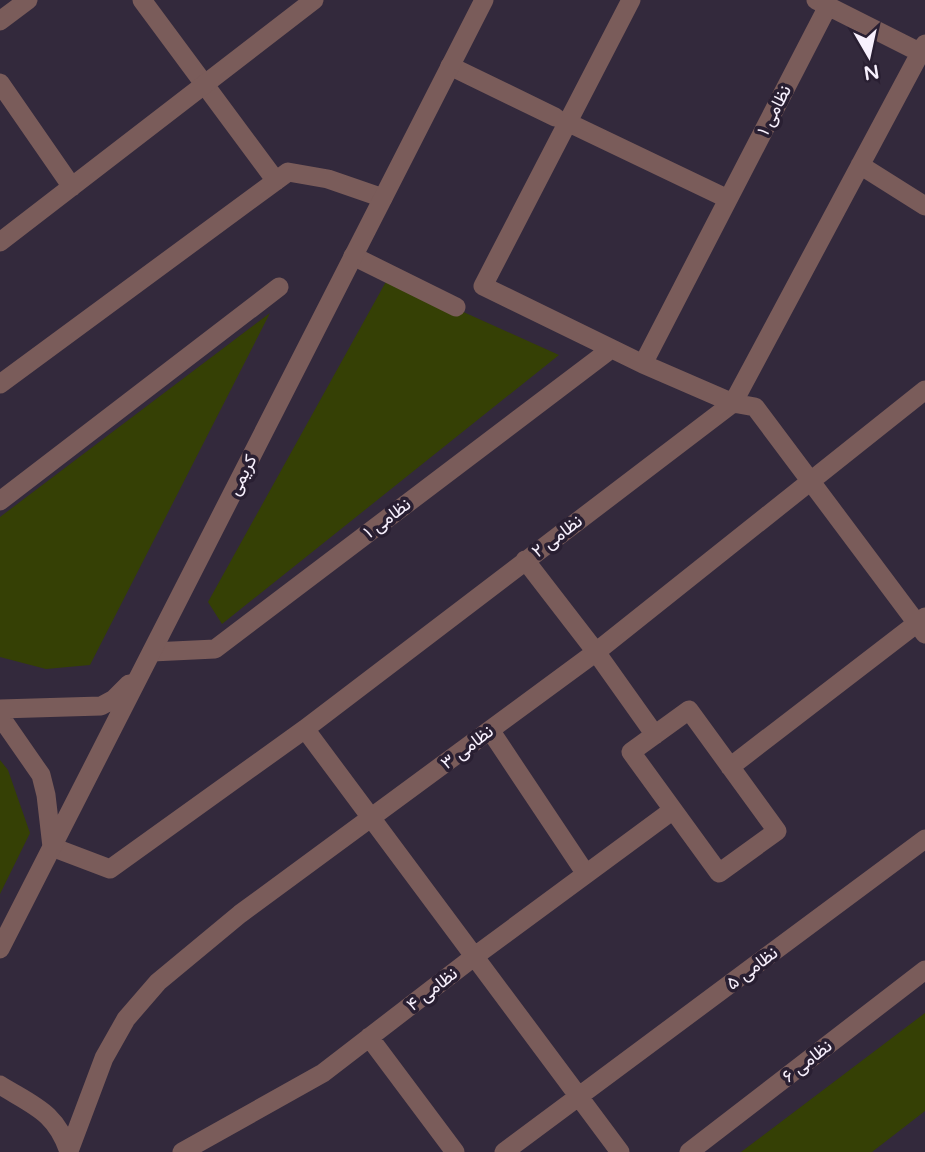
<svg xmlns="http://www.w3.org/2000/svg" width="925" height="1152" viewBox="0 0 925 1152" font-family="'Varela Round',Vazirmatn,sans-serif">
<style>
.green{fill:#354005}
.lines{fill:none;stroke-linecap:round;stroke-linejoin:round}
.minor{stroke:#7a5c5a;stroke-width:19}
.tertiary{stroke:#7a5c5a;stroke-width:19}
.labels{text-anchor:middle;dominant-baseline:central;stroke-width:7;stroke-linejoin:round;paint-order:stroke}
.street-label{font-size:18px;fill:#f7f0fd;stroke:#291f32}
</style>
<rect width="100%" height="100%" fill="#33293c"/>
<path class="green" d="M388,278L559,355L222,624L208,602Z
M270,313L90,665L46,669L0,657V517Z
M0,760L8,770L30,833L0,894Z
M925,1013V1111L872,1152H741Z"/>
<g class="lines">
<path class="minor" d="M142,0L276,181
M631,0L483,286L643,364L733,403L755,407L925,634
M816,0L925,55
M0,21L28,0
M450,66L555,117
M567,122L728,199
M860,165L925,206
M353,256L456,307
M643,364L828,6
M0,384L288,172L328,179L383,198
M0,501L279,287
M525,560L596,652L655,735
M152,652L215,649L611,349
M689,710L777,831L719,873L631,752Z
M305,729L620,1152
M490,730L586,874
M730,767L925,617
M52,847L110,869L305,729L733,403L925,44
M369,1037L455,1152
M0,1085C34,1106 56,1112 69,1152
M69,1151L104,1058L126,1019L158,982L240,914L596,652L925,390
M182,1152L323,1073L475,956L673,810
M504,1152L925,839
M689,1152L925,970"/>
<path class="tertiary" d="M0,83L72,187
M0,242L314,0
M0,709L101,706L114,699L129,684
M0,716L41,775L46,795L52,847
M0,949L484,0"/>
</g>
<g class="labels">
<g class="street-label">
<text transform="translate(774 110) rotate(-63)">نظامی ۱</text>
<text transform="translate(242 475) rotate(-63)">کریمی</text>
<text transform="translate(387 518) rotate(-37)">نظامی ۱</text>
<text transform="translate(557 536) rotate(-37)">نظامی ۲</text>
<text transform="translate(467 747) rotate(-37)">نظامی ۳</text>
<text transform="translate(752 968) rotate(-37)">نظامی ۵</text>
<text transform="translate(432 989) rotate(-38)">نظامی ۴</text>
<text transform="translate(807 1061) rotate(-38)">نظامی ۶</text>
</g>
</g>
<g transform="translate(869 56) rotate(171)" stroke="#291f32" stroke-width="5" paint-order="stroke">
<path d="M0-5L12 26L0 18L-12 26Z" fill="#f7f0fd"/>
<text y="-10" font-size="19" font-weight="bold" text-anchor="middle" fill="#f7f0fd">N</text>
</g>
</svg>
